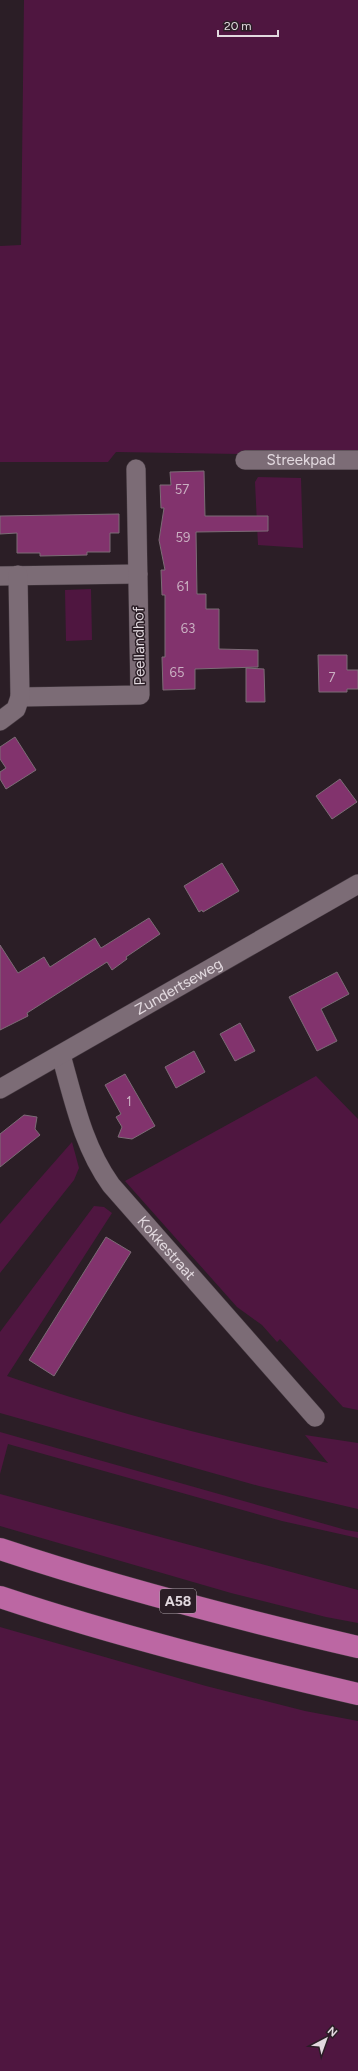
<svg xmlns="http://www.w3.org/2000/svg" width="358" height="2071" viewBox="0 0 358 2071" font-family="Figtree,sans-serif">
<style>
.green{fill:#4f1640}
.building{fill:#82336d;stroke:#7c6c76}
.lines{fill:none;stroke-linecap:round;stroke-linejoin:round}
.minor-casing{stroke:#453a41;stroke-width:20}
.highway-casing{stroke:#453a41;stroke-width:23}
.minor{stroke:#7c6c76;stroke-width:19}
.highway{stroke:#bc67a3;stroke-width:22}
.labels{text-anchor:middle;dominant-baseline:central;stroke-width:3;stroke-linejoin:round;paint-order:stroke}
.number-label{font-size:13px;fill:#cab0c2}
.shield{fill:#2b1e26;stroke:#aba1a8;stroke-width:1}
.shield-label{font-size:14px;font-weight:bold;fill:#e2d9df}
.street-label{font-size:15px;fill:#e2d9df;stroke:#2b1e26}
</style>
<rect width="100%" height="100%" fill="#2b1e26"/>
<path class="green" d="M24,0H358V456L116,452L108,462H0V246L21,245Z
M258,477L301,478L303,548L258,545L255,482Z
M91,589L92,640L66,641L65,590Z
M316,1076L358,1119V1410L343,1407L280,1339L277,1342L262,1325L237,1307L125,1181Z
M72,1142L79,1168L74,1180L0,1273V1224Z
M94,1206L104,1207L112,1213L7,1376C112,1413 219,1439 328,1463L305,1435L358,1443V1509L259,1486L0,1413V1332Z
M0,1432L346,1530L358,1532V1538L282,1521L8,1444L0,1474Z
M0,1494L358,1590V1623L326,1617L231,1593L0,1526Z
M0,1627L206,1686L305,1711L358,1721V2071H0Z"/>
<path class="building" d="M204,471L205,516H268V531L196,532L197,594H206V609H219V649L258,650V667L195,669V689L163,690L162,657H165V595H162L161,570H165L159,540L164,508H161L160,485H171L170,472Z
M119,514V533H110V552H87V555L40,556V553H17V533L0,534V516Z
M318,655H347V670H358V689H347V692H319Z
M246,668L264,669L265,702H246Z
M15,737L36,770L6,789L0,779V772L6,768L0,759V747Z
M340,779L357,802L332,819L316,796Z
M222,863L239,891L203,912L202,910L199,912L184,886Z
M149,918L160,934L126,957L127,959L112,970L107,962L27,1013L28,1016L0,1030V945L18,973L44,957L50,967L95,938L101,948Z
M337,972L349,994L321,1009L337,1041L317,1051L289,997Z
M240,1023L255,1051L235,1061L220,1034Z
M194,1051L205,1072L176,1088L165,1067Z
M125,1074L155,1126L132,1139L118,1137L122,1127L116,1117L121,1114L105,1085Z
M24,1115L37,1117L35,1129L40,1135L0,1167V1134Z
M106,1237L131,1252L54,1376L29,1360Z"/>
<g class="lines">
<defs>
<g id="minor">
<path id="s1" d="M245,460H358"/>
<path d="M0,576L138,574"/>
<path d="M20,697L140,695L136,469"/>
<path d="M0,721L16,709L20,697L18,575"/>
<path id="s2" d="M61,1055C74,1101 83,1146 111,1185L315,1417"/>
<path id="s3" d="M0,1089L358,884"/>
</g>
<path id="highway" d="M0,1549C117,1588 238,1619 358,1647
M0,1597C117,1636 238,1666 358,1694"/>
</defs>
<use href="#minor" class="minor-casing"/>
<use href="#highway" class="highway-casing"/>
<use href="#minor" class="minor"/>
<use href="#highway" class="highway"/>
</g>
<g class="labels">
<g class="number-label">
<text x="182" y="489">57</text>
<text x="183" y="537">59</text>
<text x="183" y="586">61</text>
<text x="188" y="628">63</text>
<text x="177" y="672">65</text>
<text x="332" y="677">7</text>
<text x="129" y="1101">1</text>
</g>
<rect class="shield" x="160" y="1589" width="36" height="24" rx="3"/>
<g class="shield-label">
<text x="178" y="1601">A58</text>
</g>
<g class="street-label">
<text stroke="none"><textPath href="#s1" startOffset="56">Streekpad</textPath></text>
<text transform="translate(139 646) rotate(-91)">Peellandhof</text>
<text stroke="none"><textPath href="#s3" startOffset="206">Zundertseweg</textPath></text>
<text stroke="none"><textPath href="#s2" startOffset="224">Kokkestraat</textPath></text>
</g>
</g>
<g transform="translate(326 2039) rotate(41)" stroke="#2b1e26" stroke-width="3" paint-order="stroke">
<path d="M0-3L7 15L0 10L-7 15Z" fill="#e2d9df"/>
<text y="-6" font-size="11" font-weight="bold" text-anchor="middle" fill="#e2d9df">N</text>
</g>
<path d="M218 30v6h60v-6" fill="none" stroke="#e2d9df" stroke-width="2"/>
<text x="224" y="30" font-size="12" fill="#e2d9df" stroke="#2b1e26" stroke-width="3" paint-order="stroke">20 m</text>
</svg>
